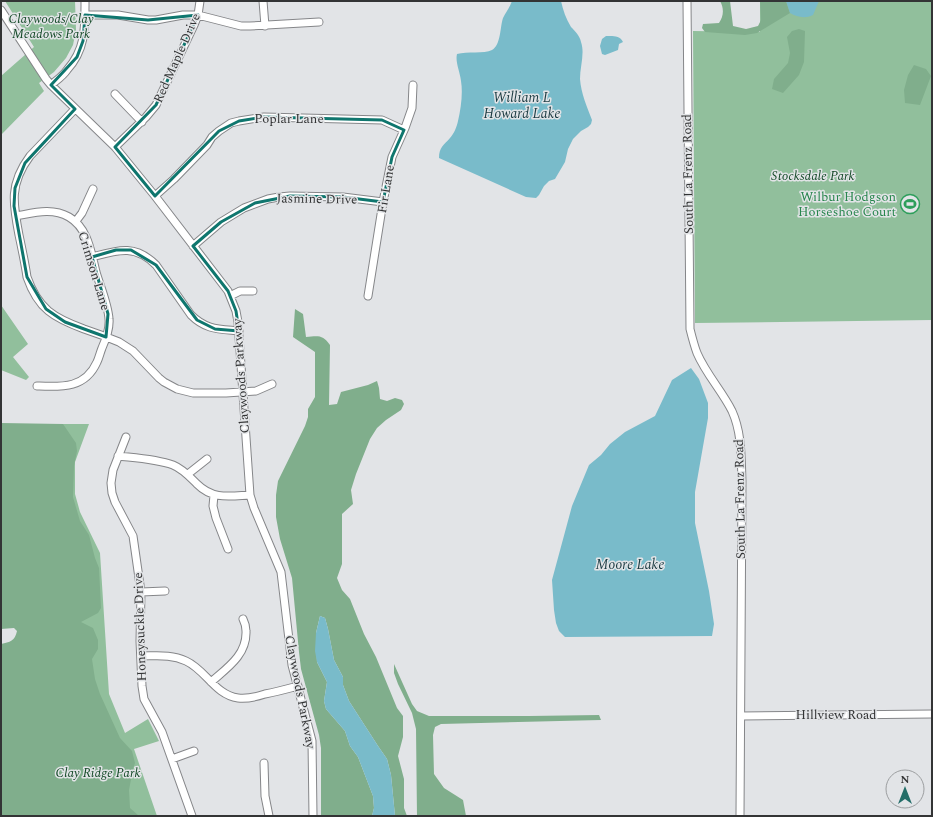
<svg xmlns="http://www.w3.org/2000/svg" width="933" height="817" viewBox="0 0 933 817" font-family="Spectral,serif">
<style>
.green{fill:#91bf9c}
.forest{fill:#80ae8c}
.water{fill:#79bbca}
.lines{fill:none;stroke-linecap:round;stroke-linejoin:round}
.minor-casing{stroke:#858689;stroke-width:9}
.minor{stroke:#fff;stroke-width:7}
.marked{fill:none;stroke:#0f766e;stroke-width:3;stroke-linejoin:round}
.labels{text-anchor:middle;dominant-baseline:central;stroke-width:3;stroke-linejoin:round;paint-order:stroke}
.park-label{font-size:13px;font-style:italic;fill:#124826;stroke:#e2e4e7}
.street-label{font-size:13px;fill:#333435;stroke:#e2e4e7}
.leisure-label{font-size:13px;fill:#27864d;stroke:#e2e4e7;text-anchor:end}
.water-label{font-size:14px;font-style:italic;fill:#1b3b42;stroke:#e2e4e7}
</style>
<rect width="100%" height="100%" fill="#e2e4e7"/>
<path class="green" d="M5,1H75L76,30L73,45L66,58L54,72L39,83L44,91L1,135V76L34,47Z
M760,1H932V320L695,323L693,31L760,32Z
M1,305L28,344L13,357L29,377L26,380L1,370Z
M63,424H89L75,462V494L80,512L100,553L109,694L125,733L148,719L159,741L134,749L157,816H55Z"/>
<path class="forest" d="M720,1H730L733,26L746,29L758,26L761,20L760,1H786L790,13L757,33L745,35L705,32L702,28L703,24L719,23C724,16 724,8 720,1Z
M799,29L805,31L804,62L799,75L783,93L772,89L774,79L788,63L790,53L787,37L792,31Z
M914,65L926,69L931,76L920,105L905,103L904,90L908,75Z
M295,309L303,314L306,337C317,336 323,334 330,345L329,405L337,404L341,392L368,385L377,381L379,388L380,399L387,401L395,398L402,400L404,404L401,410L386,420L377,428L370,439L356,474L351,490L353,504L342,514V564L337,578L342,590L350,599L364,634L376,657L397,708L403,716V737L398,756L404,779V808L407,816H395L391,775L387,759L378,746L349,701L343,685V677L334,660L328,629L325,618L320,616L316,633L317,662L327,682L324,701L326,709L345,731L350,746L358,757L373,796L374,808L372,816H321V748L319,735L301,669L299,652L292,578L280,539L276,517V495L278,481L305,426L308,417V409L315,397V352L293,337Z
M1,423L63,424L76,443L77,451L74,466L73,497L80,521L89,535L95,558L99,568L101,608L98,613L81,622L93,628L98,640V649L92,659L95,679L100,694L120,738L132,751L135,763L133,769L129,790L130,808L139,816H1V644C10,642 15,641 17,631L14,628L1,629Z
M394,664L412,704L417,711L429,716H529L599,715L601,720L441,724L435,727L433,735L434,774L444,788L463,800L466,816H417L416,729L412,713L398,684L394,673Z"/>
<path class="water" d="M512,1H561C563,10 566,19 571,27C575,31 580,36 581,42C585,53 580,67 580,79C581,93 587,107 592,120L591,124L588,127L581,131L573,139L568,149L565,162L555,179L549,181L544,186L539,195L536,198L526,197L439,158C439,147 444,145 450,138C454,134 457,126 458,121C461,108 463,93 461,81C460,72 455,62 457,54C467,51 484,54 492,50C501,45 500,27 503,18C506,12 510,7 512,1Z
M786,1H819L813,15C805,19 797,17 790,13Z
M606,36C612,36 620,35 623,42L619,44L618,50L605,55L602,54L600,46L602,39Z
M691,368L699,379L708,403V418L695,492V523L709,591L714,624L712,636L565,637L559,631L556,623L554,610L552,580L572,506L589,465L601,455L610,444L625,432L655,416L672,380Z
M320,616L325,618L328,629L334,660L343,677V685L349,701L378,746L387,759L391,775L395,816H372L374,808L373,796L358,757L350,746L345,731L326,709L324,701L327,682L317,662L315,651L316,633Z"/>
<g class="lines">
<defs>
<path id="minor" d="M263,1L265,26
M687,1L690,329C692,337 694,345 697,353C706,374 722,391 732,411C742,433 741,457 742,481L740,816
M1,10L46,79L51,85L115,147L155,196L228,291L236,311L238,322L250,495L254,508L281,572L292,665L312,741L313,816
M85,15H118L148,20H156L183,15H198L241,26H250L319,22
M51,85C57,80 63,76 67,70C86,49 85,27 85,1
M115,94L142,122
M75,109L30,156C9,184 13,204 19,235C22,249 25,263 27,277C38,309 54,318 84,329C96,333 107,337 119,342L133,351L159,378L164,382L177,389L193,393H226L256,391L272,384
M115,147L146,117L156,105L194,25L198,15L200,1
M155,196L174,179L207,145L212,137L219,131L231,123L239,121L264,117L382,120L404,130
M16,216C33,213 52,207 69,217C88,228 91,252 96,272C100,286 108,304 109,319C110,329 106,339 102,348C100,353 99,358 97,362C85,389 61,387 37,386
M76,221L82,213L93,189
M193,246L221,222L244,208L268,199L279,197L290,196L343,197L383,202
M92,257C118,250 135,244 156,265L191,315C206,330 219,329 239,331
M230,296L240,291H253
M368,296L383,202L392,157L405,128L412,108L413,85
M126,437L113,470L111,483L112,493L115,502L133,536L141,592L140,641L142,686L144,699L162,732L192,816
M118,456C136,458 156,459 173,465C183,469 190,477 197,484C213,500 230,496 250,495
M188,474L207,459
M214,495L213,506L216,518L228,549
M141,592L165,591
M141,656C157,656 171,654 186,661C206,670 215,695 238,698C247,699 256,697 265,694C276,692 287,689 298,686
M211,682C227,668 247,655 246,631C246,627 245,623 243,619
M741,716L932,714
M172,759L194,751
M264,763L265,796L269,816"/>
</defs>
<use href="#minor" class="minor-casing"/>
<use href="#minor" class="minor"/>
</g>
<path class="marked" d="M85,15L148,20L198,15L156,105L115,147L155,196L219,131L239,121L264,117L382,120L404,130L392,157L383,202L343,197L290,196L255,203L221,222L193,246L228,291L236,311L239,331L215,329L197,320L156,265L131,250H116L92,257L108,314L106,337L65,322L46,309L27,277L14,206L15,188L25,163L75,109L51,85L77,57L83,41Z"/>
<defs>
<symbol id="stadium-ring" viewBox="-11 -11 22 22"><circle r="9.5" fill="#e2e4e7" stroke="#2e9e5b" stroke-width="1.5"/><path d="M0-5a6.5 5 0 1 0 0 10a6.5 5 0 1 0 0-10ZM-3.5-1.8h7v3.6h-7Z" fill="#2e9e5b"/></symbol>
</defs>
<g fill-rule="evenodd">
<use href="#stadium-ring" x="899" y="193" width="22" height="22"/>
</g>
<g class="labels">
<g class="park-label">
<text x="51" y="19">Claywoods/Clay<tspan x="51" dy="15">Meadows Park</tspan></text>
<text x="813" y="176">Stocksdale Park</text>
<text x="98" y="773">Clay Ridge Park</text>
</g>
<g class="street-label">
<text transform="translate(177 58) rotate(-66)">Red Maple Drive</text>
<text x="289" y="119">Poplar Lane</text>
<text transform="translate(688 174) rotate(-91)">South La Frenz Road</text>
<text transform="translate(386 189) rotate(-80)">Fir Lane</text>
<text transform="translate(317 199) rotate(1)">Jasmine Drive</text>
<text transform="translate(94 271) rotate(73)">Crimson Lane</text>
<text transform="translate(241 376) rotate(-94)">Claywoods Parkway</text>
<text transform="translate(740 499) rotate(-91)">South La Frenz Road</text>
<text transform="translate(140 627) rotate(-92)">Honeysuckle Drive</text>
<text transform="translate(300 692) rotate(79)">Claywoods Parkway</text>
<text x="836" y="715">Hillview Road</text>
</g>
<g class="leisure-label">
<text x="896" y="197">Wilbur Hodgson<tspan x="896" dy="15">Horseshoe Court</tspan></text>
</g>
<g class="water-label">
<text x="522" y="97">William L<tspan x="522" dy="16">Howard Lake</tspan></text>
<text x="630" y="564">Moore Lake</text>
</g>
</g>
<rect width="933" height="817" fill="none" stroke="#333435" stroke-width="4"/>
<g transform="translate(905 789)"><circle r="19" fill="#e2e4e7" stroke="#9c9ea0"/>
<path d="M0-3L7 15L0 10L-7 15Z" fill="#236d68"/>
<text y="-6" font-size="11" font-weight="bold" text-anchor="middle" fill="#333435">N</text>
</g>
</svg>
